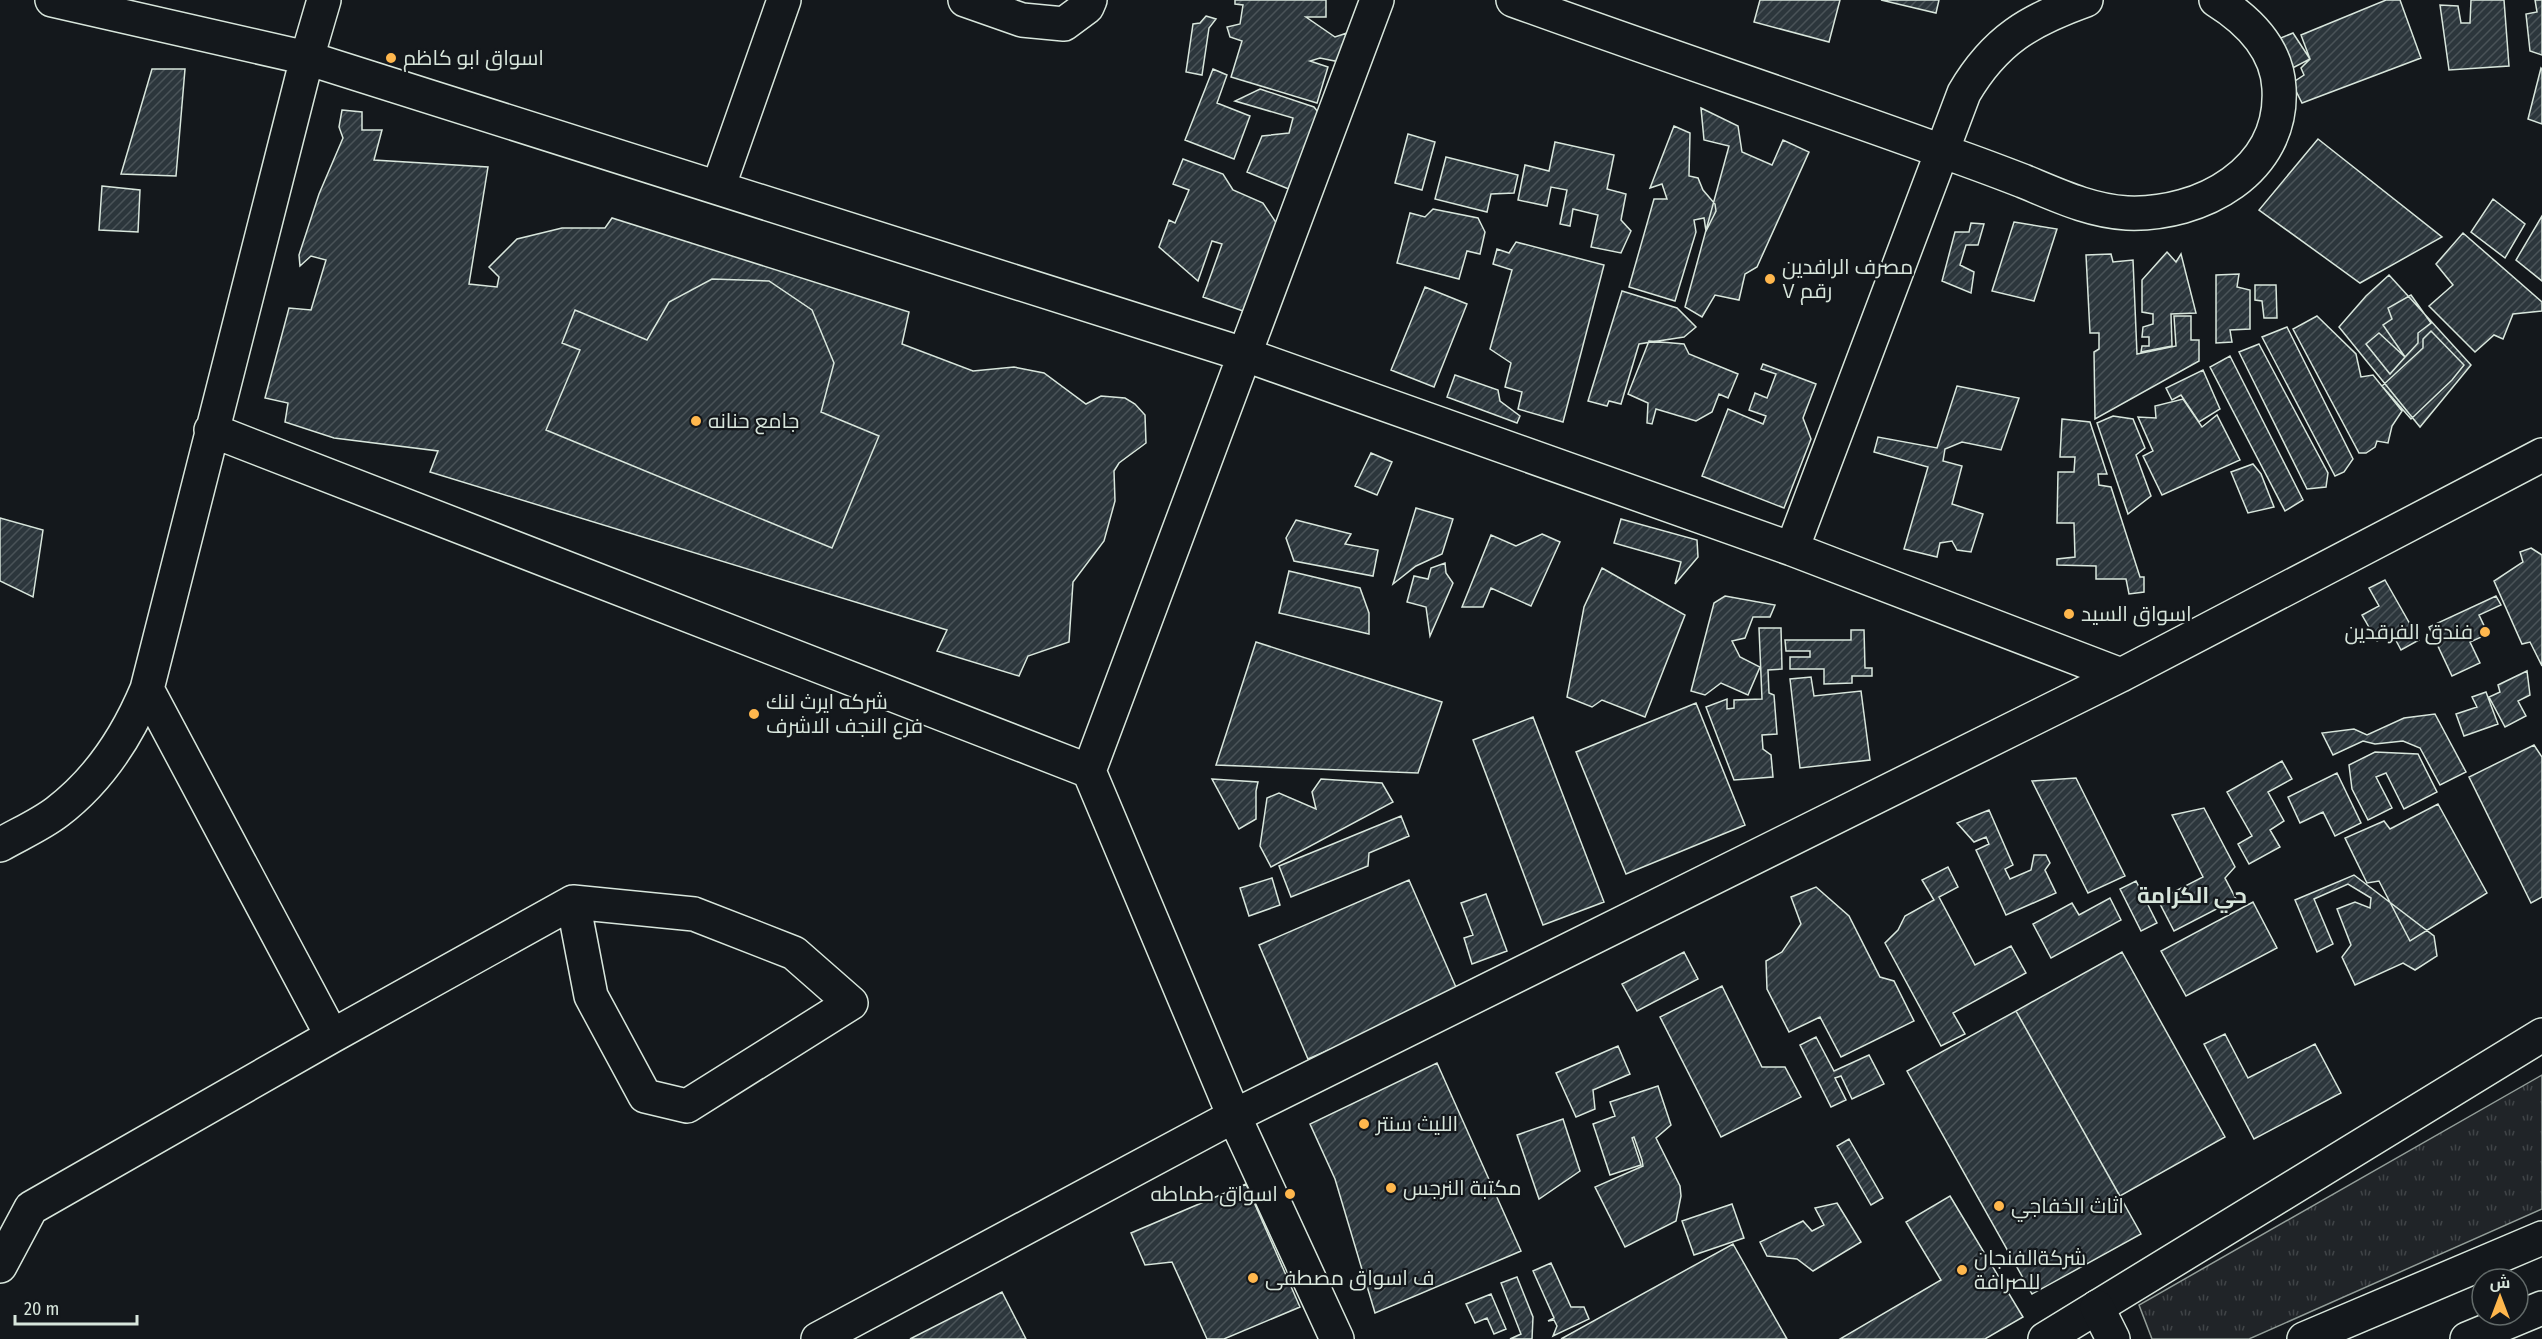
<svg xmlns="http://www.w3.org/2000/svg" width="2542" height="1339" viewBox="0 0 2542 1339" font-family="'Fira Sans Condensed',Cairo,sans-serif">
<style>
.grass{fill:url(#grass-tufts);stroke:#939e99;stroke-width:1.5}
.building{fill:url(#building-hatch);stroke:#d8e6dc;stroke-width:1.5}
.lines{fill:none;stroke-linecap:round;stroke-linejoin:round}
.street-casing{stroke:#d8e6dc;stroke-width:36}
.secondary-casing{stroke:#d8e6dc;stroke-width:36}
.highway-casing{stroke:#d8e6dc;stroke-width:36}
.street{stroke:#14181c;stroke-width:33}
.secondary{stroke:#14181c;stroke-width:33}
.highway{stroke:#14181c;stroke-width:33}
.poi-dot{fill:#ffb74d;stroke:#14181c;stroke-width:2}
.labels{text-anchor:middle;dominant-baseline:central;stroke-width:4.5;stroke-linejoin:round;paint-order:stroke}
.poi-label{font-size:21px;fill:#d8e6dc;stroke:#14181c;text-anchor:start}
.neighbourhood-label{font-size:22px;font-weight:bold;fill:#d8e6dc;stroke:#14181c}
</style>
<defs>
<pattern id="grass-tufts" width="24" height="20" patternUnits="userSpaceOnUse" patternTransform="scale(1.5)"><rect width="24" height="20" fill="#202428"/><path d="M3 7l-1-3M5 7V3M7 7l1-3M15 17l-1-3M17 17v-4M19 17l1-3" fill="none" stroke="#404447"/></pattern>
<pattern id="building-hatch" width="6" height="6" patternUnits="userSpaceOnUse" patternTransform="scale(1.5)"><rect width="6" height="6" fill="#2c363c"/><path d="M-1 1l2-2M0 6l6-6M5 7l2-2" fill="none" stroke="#4a5358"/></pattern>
</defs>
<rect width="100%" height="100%" fill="#14181c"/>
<path class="grass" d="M2542,1075V1209L2249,1339H2152L2139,1305Z"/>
<path class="building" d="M1235,0H1326V17H1306L1335,37L1347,33L1340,62L1320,58L1310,61L1328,67L1317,103L1231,77L1242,41L1230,37L1227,27L1240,24L1243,5L1235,4Z
M1760,0H1840L1829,42L1754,22Z
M1881,0H1939L1936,13Z
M2386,0H2400L2421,58L2302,103L2292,83L2304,75L2301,68L2310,59L2301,35Z
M2471,0H2504L2509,66L2449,70L2440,5L2458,6L2461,23H2470Z
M2535,0H2542V55L2530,51L2526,14L2537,12Z
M1206,16L1216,19L1209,28L1202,75L1186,72L1193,24L1200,23Z
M2293,33L2310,59L2283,73L2271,42Z
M2541,68L2542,69V124L2528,119Z
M152,69H185L176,176L121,174Z
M1213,69L1227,75L1217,103L1250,116L1234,159L1185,140Z
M1260,89L1314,107L1325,121L1296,192L1247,172L1262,136L1289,133L1293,118L1235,101Z
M1701,108L1738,126L1742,152L1772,165L1783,140L1809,152L1757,267L1745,274L1739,300L1715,295L1702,317L1685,307L1729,146L1704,140Z
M342,110L362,112V130H382L374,160L488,167L469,284L497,287L499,277L489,267L517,239L562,228H605L612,218L909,312L902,344L973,371L1014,367L1044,373L1086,404L1101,396L1125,398L1135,404L1145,415L1146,443L1119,463L1114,471L1115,501L1104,541L1073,582L1069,642L1028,656L1019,676L937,651L947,630L430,472L438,451L334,438L285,422L288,403L265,398L289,308L311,310L326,260L311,256L300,266L299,255L319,194L343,138L339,127Z
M1674,126L1690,133L1689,176L1698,178L1703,190L1715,204L1716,211L1706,231L1704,218L1694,220L1696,232L1675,301L1629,287L1654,199H1667L1662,184L1650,188Z
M1408,134L1435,142L1422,190L1395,183Z
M2318,139L2442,237L2360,283L2259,210Z
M1555,142L1614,155L1607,189L1626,194L1621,220L1631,231L1621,253L1591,247L1598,215L1573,209L1570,226L1560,224L1567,190L1551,187L1547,206L1518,200L1525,165L1549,171Z
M1446,157L1518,175L1514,193L1491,194L1487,212L1435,199Z
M1183,159L1223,174L1233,190L1263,203L1277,224L1246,312L1203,297L1222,244L1212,241L1198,281L1159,247L1169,220L1175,223L1189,190L1173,184Z
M102,186L140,190L138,232L99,230Z
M2493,199L2525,224L2505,258L2471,232Z
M1433,209L1478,218L1485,232L1480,254L1467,251L1459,279L1397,263L1410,213L1425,217Z
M2542,216V281L2516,260Z
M2014,222L2057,229L2034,301L1992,291Z
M1971,223L1984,224L1978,245H1966L1960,265L1974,272L1971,293L1942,281L1955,232H1969Z
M2463,233L2542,302V311L2513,314L2503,339L2494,335L2475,352L2429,306L2453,285L2436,264Z
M1516,242L1604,265L1563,422L1518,409L1522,392L1505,387L1511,363L1490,349L1512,270L1493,264L1497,249L1509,253Z
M2167,252L2176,262L2181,254L2196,313L2171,314L2172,346L2141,352L2142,346H2149V337H2142L2143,327L2153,324V314L2142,312V280Z
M2111,254L2113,262L2133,260L2137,354L2176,346L2174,316H2191V340H2199V361L2095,419L2094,352L2099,349V333H2090L2086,255Z
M2239,274L2237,287L2250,290V329L2230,330L2232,342L2216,343V275Z
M2389,275L2471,365L2420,427L2339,327L2366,296Z
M712,279L769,281L812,310L834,363L821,412L879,436L832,548L546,430L580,350L562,343L575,310L647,340L669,302Z
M2255,285H2276L2277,318H2264L2262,301L2255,300Z
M1425,287L1467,304L1434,387L1391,370Z
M1622,291L1677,308L1696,327L1684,337L1639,344L1621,404L1609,401L1607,406L1588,401Z
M2411,295L2431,323L2418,333V343L2405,357L2383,325L2392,319L2388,308Z
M2317,316L2356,354L2361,377L2373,375L2402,411L2392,426L2388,443L2377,441L2375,447L2366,453H2359L2293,329Z
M2287,327L2353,459L2344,472L2335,476L2262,337Z
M2431,331L2464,365L2452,380L2411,419L2382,386L2423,348V339Z
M2379,333L2405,357L2390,374L2366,344Z
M1649,341L1684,344L1689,354L1738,374L1728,398L1719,394L1712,412L1696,421L1656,409L1652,424L1647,423L1648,403L1628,394Z
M2259,344L2328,473L2326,487L2307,489L2239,352Z
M2230,356L2303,500L2285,511L2210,367Z
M1763,364L1816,384L1803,418L1811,439L1784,508L1702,476L1728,409L1763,424L1766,416L1749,410L1755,393L1767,398L1776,374L1761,369Z
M2203,370L2220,409L2199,422L2181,395L2172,400L2166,388Z
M1455,375L1498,390L1500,401L1520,416L1517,423L1447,397Z
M1957,386L2019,398L2001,450L1962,442L1945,449L1943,461L1962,466L1952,504L1983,514L1971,552L1957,550L1952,541L1940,543L1937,557L1904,549L1928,467L1874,452L1878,437L1937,448Z
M2183,399L2202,427L2217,415L2240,460L2162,495L2143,456L2153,451L2138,417L2156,418L2155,406Z
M2113,416L2133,419L2145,448L2136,455L2151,496L2128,514L2097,423Z
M2062,419L2090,422L2107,474H2098L2099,485L2111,487L2140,577H2144V592L2129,594L2126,579H2096V566L2057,565V559L2075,557L2074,523H2057L2058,472H2074L2075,457H2060Z
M1371,453L1392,462L1377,495L1355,486Z
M2253,464L2261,474L2274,507L2248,513L2231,472Z
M1416,508L1453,519L1442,554L1416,566L1393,584Z
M0,518L43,530L33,597L0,581Z
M1621,519L1697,540L1698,557L1675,584L1681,562L1614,543Z
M1296,520L1351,534L1345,544L1378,550L1373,576L1294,561L1286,538Z
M1542,534L1560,542L1531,606L1491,588L1483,607H1462L1491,535L1516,546Z
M2531,548L2542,555V666L2530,642L2522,644L2494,581L2523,562L2520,552Z
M1445,563L1446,573L1453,583L1430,636L1426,607L1407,602L1414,576L1428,579L1431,568Z
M1602,568L1685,615L1645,717L1602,700L1592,707L1567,697L1584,607Z
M1289,571L1360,588L1369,613V634L1279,613Z
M2385,580L2419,640L2401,650L2392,633L2377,641L2362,615L2379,606L2369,588Z
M1725,596L1775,605L1770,617H1753L1745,638L1732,641L1740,657L1760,667L1748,695L1721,683L1705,695L1691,691L1714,603Z
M2496,596L2501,605L2479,615L2488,634L2470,642L2480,663L2452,676L2429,627Z
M1759,628H1781L1782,669L1768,670L1769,693L1774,695L1777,734L1762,735L1763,749L1771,755L1773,777L1734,780L1706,707L1727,699V709L1734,708V700L1762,699Z
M1851,630H1864L1865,668H1872V676H1852V683L1824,684V669H1790V657H1810V651H1786L1785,640H1851Z
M1256,642L1442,702L1418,773L1216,765Z
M2527,671L2530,695L2518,701L2526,716L2505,727L2489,697L2500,692L2498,685Z
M1811,677L1814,696L1861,691L1870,760L1800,768L1790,679Z
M2486,692L2498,724L2464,736L2456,714L2477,707L2472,697Z
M1696,703L1745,825L1626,874L1576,752Z
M2435,714L2466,772L2440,785L2420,748L2403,741L2375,744L2363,741L2333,755L2322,733L2354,729L2367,735L2404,718Z
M1533,717L1604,902L1543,925L1473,740Z
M2534,745L2542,757V897L2531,903L2469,777Z
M2375,752L2418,754L2437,792L2404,809L2386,773L2376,777L2392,808L2368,820L2352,789L2349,765Z
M2282,761L2292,779L2268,792L2284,821L2270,830L2280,847L2249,864L2238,844L2252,836L2227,792Z
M2337,773L2361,823L2335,836L2323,812L2300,823L2288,797Z
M2076,778L2125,876L2088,893L2032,781Z
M1212,779L1258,782L1256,791V819L1239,829Z
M1321,779L1382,783L1393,802L1271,867L1260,846L1267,798L1279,793L1316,809L1312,792Z
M2438,804L2487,893L2410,941L2379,881L2367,883L2345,838L2384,821L2390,829Z
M2204,808L2235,867L2225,878L2236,899L2174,931L2158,900L2203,877L2172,815Z
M1989,810L2013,865L2005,869L2010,879L2031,870L2034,855H2046L2050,863L2045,870L2056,893L2006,915L1976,850L1989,844L1986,837L1974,842L1957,823Z
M1401,816L1409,836L1369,853L1368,866L1291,897L1279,866Z
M1948,867L1958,887L1939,897L1975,965L2011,946L2026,973L1953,1013L1965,1034L1941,1046L1885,943L1898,930L1905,916L1934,900L1922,880Z
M2354,875L2434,936L2437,956L2415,970L2403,963L2355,985L2342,957L2351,945L2337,909L2355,902L2370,908L2371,898L2348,884L2314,899L2333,944L2317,952L2295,900Z
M1272,878L1280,905L1249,916L1240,888Z
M1409,880L1459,994L1308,1059L1259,945Z
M2136,881L2157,923L2141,931L2120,889Z
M1816,887L1849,916L1880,977L1894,981L1914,1021L1841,1057L1820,1017L1789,1032L1767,989L1766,961L1782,952L1801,924L1791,897Z
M1486,894L1507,951L1472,964L1464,938L1473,935L1461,903Z
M2110,898L2121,920L2051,958L2033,924L2072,903L2079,915Z
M2253,902L2277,948L2186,996L2161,951Z
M1684,952L1698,979L1637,1011L1622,984Z
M2122,952L2225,1137L2120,1196L2016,1011Z
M1722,986L1762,1067H1785L1801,1097L1721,1137L1660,1017Z
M2016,1011L2141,1234L2032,1294L1907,1071Z
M2225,1034L2248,1078L2315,1044L2341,1093L2254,1139L2204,1044Z
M1816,1037L1834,1071L1869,1055L1884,1084L1852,1099L1841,1076L1835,1078L1846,1100L1831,1107L1800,1045Z
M1618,1046L1630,1074L1593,1090L1595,1109L1576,1117L1556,1073Z
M1437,1063L1521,1251L1375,1313L1335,1179L1310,1124Z
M1658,1086L1671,1125L1656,1138L1680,1186L1681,1196L1676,1221L1625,1247L1595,1187L1643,1166L1642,1160L1634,1137L1632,1138L1641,1165L1610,1175L1593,1124L1615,1116L1610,1102Z
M1563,1119L1580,1171L1539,1199L1517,1135Z
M1849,1139L1883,1198L1871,1205L1837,1146Z
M1246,1184L1300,1307L1224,1339H1207L1172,1262L1145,1265L1131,1233Z
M1950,1196L2023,1317L1985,1339H1840L1941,1280L1906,1222Z
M1837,1203L1861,1242L1813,1271L1797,1259L1767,1256L1760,1242L1803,1221L1812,1231L1824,1225L1815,1208Z
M1732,1204L1744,1238L1694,1255L1682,1221Z
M1733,1244L1787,1339H1561Z
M1551,1263L1571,1307H1584L1589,1319L1553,1336L1557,1326L1554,1320L1548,1321L1554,1318L1533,1271Z
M1517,1277L1533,1317L1532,1339H1510L1521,1334L1501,1283Z
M1002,1292L1026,1339H910Z
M1491,1294L1506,1329L1494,1334L1487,1318L1475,1323L1466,1304Z"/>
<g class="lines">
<defs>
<path id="street" d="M52,0L307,58L1243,354L1792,549L2121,675
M965,0L1022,20L1064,24L1087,7L1090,0
M1513,0C1656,52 1801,100 1944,152C1971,161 1997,171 2023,181C2057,195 2090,211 2127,213C2201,216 2284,171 2279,88C2277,48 2248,20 2216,0
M718,188L784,0
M211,430L1089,771
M1792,549L1964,93C1995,40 2030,20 2086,0
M147,689L332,1036
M0,845C19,834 40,825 57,812C99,780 127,737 147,689L307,58L324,0
M0,1266L31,1208L332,1036L573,902L694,914L794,953L851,1003L687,1106L645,1096L591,996L573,902
M818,1339L1234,1116L2121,675L2542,455
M1337,1339L1234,1116L1089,771L1377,0
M2045,1339L2542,1035"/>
<path id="secondary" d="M2097,1307L2113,1339
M2304,1339L2542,1238"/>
<path id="highway" d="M2467,1339L2542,1308"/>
</defs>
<use href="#street" class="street-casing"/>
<use href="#secondary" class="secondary-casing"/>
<use href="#highway" class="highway-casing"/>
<use href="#street" class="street"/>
<use href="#secondary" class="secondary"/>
<use href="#highway" class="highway"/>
</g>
<g class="poi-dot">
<circle cx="391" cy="58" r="6"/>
<circle cx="1770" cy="279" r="6"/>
<circle cx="696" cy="421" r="6"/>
<circle cx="2069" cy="614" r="6"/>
<circle cx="2485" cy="632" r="6"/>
<circle cx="754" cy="714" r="6"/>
<circle cx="1364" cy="1124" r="6"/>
<circle cx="1391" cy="1188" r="6"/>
<circle cx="1290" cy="1194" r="6"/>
<circle cx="1999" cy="1206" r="6"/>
<circle cx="1962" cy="1270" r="6"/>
<circle cx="1253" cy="1278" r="6"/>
</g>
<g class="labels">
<g class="poi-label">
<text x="403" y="58">اسواق ابو كاظم</text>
<text x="1782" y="267">مصرف الرافدين<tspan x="1782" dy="24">رقم ٧</tspan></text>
<text x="708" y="421">جامع حنانه</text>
<text x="2081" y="614">اسواق السيد</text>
<text x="2473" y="632" text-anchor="end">فندق الفرقدين</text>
<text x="766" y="702">شركه ايرث لنك<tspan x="766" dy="24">فرع النجف الاشرف</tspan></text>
<text x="1376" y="1124">الليث سنتر</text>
<text x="1403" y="1188">مكتبة النرجس</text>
<text x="1278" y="1194" text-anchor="end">اسواق طماطه</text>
<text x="2011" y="1206">اثاث الخفاجي</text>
<text x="1974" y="1258">شركةالفنجان<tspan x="1974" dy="24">للصرافة</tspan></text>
<text x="1265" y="1278">ف اسواق مصطفى</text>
</g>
<g class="neighbourhood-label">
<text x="2192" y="895">حي الكرامة</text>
</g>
</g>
<g transform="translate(2500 1297)"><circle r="28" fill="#14181c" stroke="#626a69" stroke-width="1.5"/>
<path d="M0-4.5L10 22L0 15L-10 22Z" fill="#ffb74d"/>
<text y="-9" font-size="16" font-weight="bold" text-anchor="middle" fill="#d8e6dc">ش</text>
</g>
<path d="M15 1315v9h122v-9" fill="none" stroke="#d8e6dc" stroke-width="3"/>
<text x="24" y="1315" font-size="18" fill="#d8e6dc" stroke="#14181c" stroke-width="4.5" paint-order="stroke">20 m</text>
</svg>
